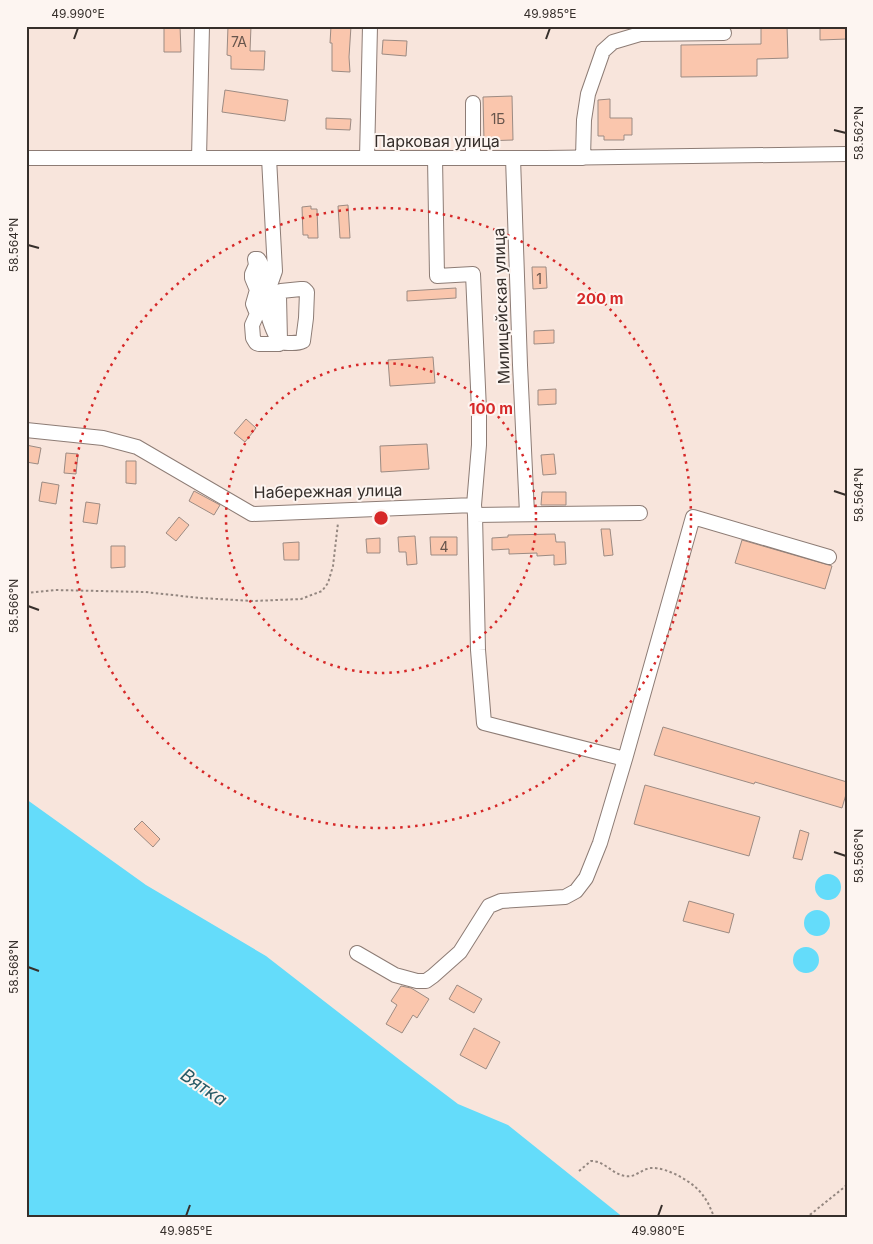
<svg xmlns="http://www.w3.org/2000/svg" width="873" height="1244" viewBox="0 0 873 1244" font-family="Inter,sans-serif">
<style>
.water{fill:#64dcfa}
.building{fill:#fac6ad;stroke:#9c8b83}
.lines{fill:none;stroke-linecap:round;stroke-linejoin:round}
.minor-casing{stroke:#8d7c75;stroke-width:16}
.path{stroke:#948780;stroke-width:2;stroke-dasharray:2.5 2.5;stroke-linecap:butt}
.minor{stroke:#fff;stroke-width:14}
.ticks{fill:none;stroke:#362f2b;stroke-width:2}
.ring{fill:none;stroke:#d62828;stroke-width:2.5;stroke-dasharray:2.5 5}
.labels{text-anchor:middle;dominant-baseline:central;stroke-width:4;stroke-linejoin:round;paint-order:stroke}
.number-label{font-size:14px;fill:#67554c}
.street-label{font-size:16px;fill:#362f2b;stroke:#fdf5f1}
.water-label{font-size:18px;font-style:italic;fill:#275a66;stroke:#fdf5f1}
.centre{fill:#d62828;stroke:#fdf5f1;stroke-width:2.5}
.ring-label{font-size:15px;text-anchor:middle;font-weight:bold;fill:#d62828;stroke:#fdf5f1;stroke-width:4;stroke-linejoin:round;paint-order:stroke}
.neatline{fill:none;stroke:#362f2b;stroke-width:2}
.ticks-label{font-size:12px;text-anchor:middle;fill:#362f2b}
</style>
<rect width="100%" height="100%" fill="#f8e5dc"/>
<path class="water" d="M26,799L146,885L266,956L405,1064L458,1104L508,1125L624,1218H26Z
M815 887a13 13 0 1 1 26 0a13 13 0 1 1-26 0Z
M804 923a13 13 0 1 1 26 0a13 13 0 1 1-26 0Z
M793 960a13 13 0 1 1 26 0a13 13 0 1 1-26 0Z"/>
<path class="building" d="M164,26H180L181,52H164Z
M228,26H251L250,51H265L264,70L231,69V56L227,55Z
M331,26H351L349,57L350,72L332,71V43H330Z
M761,26H787L788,58L757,59V76L681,77V45L761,44Z
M820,26H847V39L820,40Z
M383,40L407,41L406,56L382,54Z
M225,90L288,100L285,121L222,112Z
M512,96L513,140L484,141L483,97Z
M610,99V118H632V135H624V140H604V136H598V100Z
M326,118L351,119L350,130L326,129Z
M348,205L350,238H340L338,206Z
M311,206V209H317L318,238H308V235H303L302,207Z
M532,267H546L547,288L533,289Z
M456,288V298L407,301V291Z
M554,330V343L534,344V331Z
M433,357L435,383L390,386L388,360Z
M556,389V404L538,405V390Z
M246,419L256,428L245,442L234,433Z
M427,444L429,469L381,472L380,446Z
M26,445L41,448L38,464L26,462Z
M66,453L78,454L76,474L64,473Z
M554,454L556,474L543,475L541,455Z
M126,461H136V484L126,483Z
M42,482L59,485L56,504L39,501Z
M194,491L220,505L214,515L189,501Z
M542,492H566V505H541Z
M86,502L100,504L97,524L83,522Z
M179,517L189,525L176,541L166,533Z
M601,529H610L613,555L604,556Z
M555,534L556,542H565L566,564L554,565V555L537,556V553L509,554V549L492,550V538L508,537V535Z
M415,536L417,564L407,565L406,552H399L398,537Z
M430,537H457V555H431Z
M380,538V553H367L366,539Z
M742,540L832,566L825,589L735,563Z
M299,542V560H284L283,543Z
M111,546H125V567L111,568Z
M663,727L847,782V791L842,808L755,782L754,784L654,755Z
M645,785L760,817L749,856L634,824Z
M142,821L160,839L153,847L134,829Z
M800,830L809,833L802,860L793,858Z
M689,901L734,914L729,933L683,921Z
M457,985L482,999L474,1013L449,999Z
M401,986L411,988L429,999L417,1018L413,1015L402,1033L386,1024L397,1005L391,1001Z
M474,1028L500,1042L486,1069L460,1055Z"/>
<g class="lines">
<defs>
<path id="minor" d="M26,158H546L847,154
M199,158L202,26
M269,158L275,271L269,288L270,301
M367,158L370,26
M435,158L437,276L473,274L479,410V445L474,505
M473,158V103
M513,158L520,365L527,513
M583,158L584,120L588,94L603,51L613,42L640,34L724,33
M279,344H259L256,343L253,338L252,325L257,314L253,304L257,290L252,278V274L256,265L255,259H258C264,265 261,277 262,285C262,296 272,335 280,341C284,344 288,343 292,343C296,343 299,343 303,341L306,318L307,292L304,289H301L281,291L279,296L280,341L279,344
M26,430L103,438L137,447L252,514L474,505L475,515L640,513
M625,759L693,517L829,557
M357,953L395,975L417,981H426L433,976L460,952L489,906L501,901L565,897L576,891L586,878L600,843L625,759L484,723L478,650L475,515"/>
</defs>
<use href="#minor" class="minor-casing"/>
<path class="path" d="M26,593L55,590L145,592L200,598L253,601L301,599L322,591L328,583L333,566L338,523
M579,1171L591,1161C605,1161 612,1174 625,1176C636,1178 641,1169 651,1168C667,1167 696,1183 704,1197C709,1203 711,1211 715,1218
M806,1218L847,1185"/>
<use href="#minor" class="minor"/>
</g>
<path class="ticks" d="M74,39L78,28M546,39L550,28M834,130L846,133M28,245L39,248M834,491L846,495M28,606L39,610M834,852L846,856M28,967L39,971M186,1216L190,1205M658,1216L662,1205"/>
<g class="ring">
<circle cx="381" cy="518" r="155"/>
<circle cx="381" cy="518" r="310"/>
</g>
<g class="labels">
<g class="number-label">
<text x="239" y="41">7А</text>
<text x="498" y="118">1Б</text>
<text x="539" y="278">1</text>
<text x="444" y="546">4</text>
</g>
<g class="street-label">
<text x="437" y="141">Парковая улица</text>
<text transform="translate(501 306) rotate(-92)">Милицейская улица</text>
<text transform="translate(328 491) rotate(-1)">Набережная улица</text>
</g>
<g class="water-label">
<text transform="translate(204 1087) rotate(34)">Вятка</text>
</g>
</g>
<circle cx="381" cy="518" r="8" class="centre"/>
<g class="ring-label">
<text x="600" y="304">200 m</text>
<text x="491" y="414">100 m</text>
</g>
<rect width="873" height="1244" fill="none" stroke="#fdf5f1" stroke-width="55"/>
<rect x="28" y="28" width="818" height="1188" class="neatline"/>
<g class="ticks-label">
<text x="78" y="18">49.990°E</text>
<text x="550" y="18">49.985°E</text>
<text transform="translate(859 133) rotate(-90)" y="4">58.562°N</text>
<text transform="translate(14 245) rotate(-90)" y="4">58.564°N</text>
<text transform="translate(859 495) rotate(-90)" y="4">58.564°N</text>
<text transform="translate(14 606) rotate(-90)" y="4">58.566°N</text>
<text transform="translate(859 856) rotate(-90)" y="4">58.566°N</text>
<text transform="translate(14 967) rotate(-90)" y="4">58.568°N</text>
<text x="186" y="1235">49.985°E</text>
<text x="658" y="1235">49.980°E</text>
</g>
</svg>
